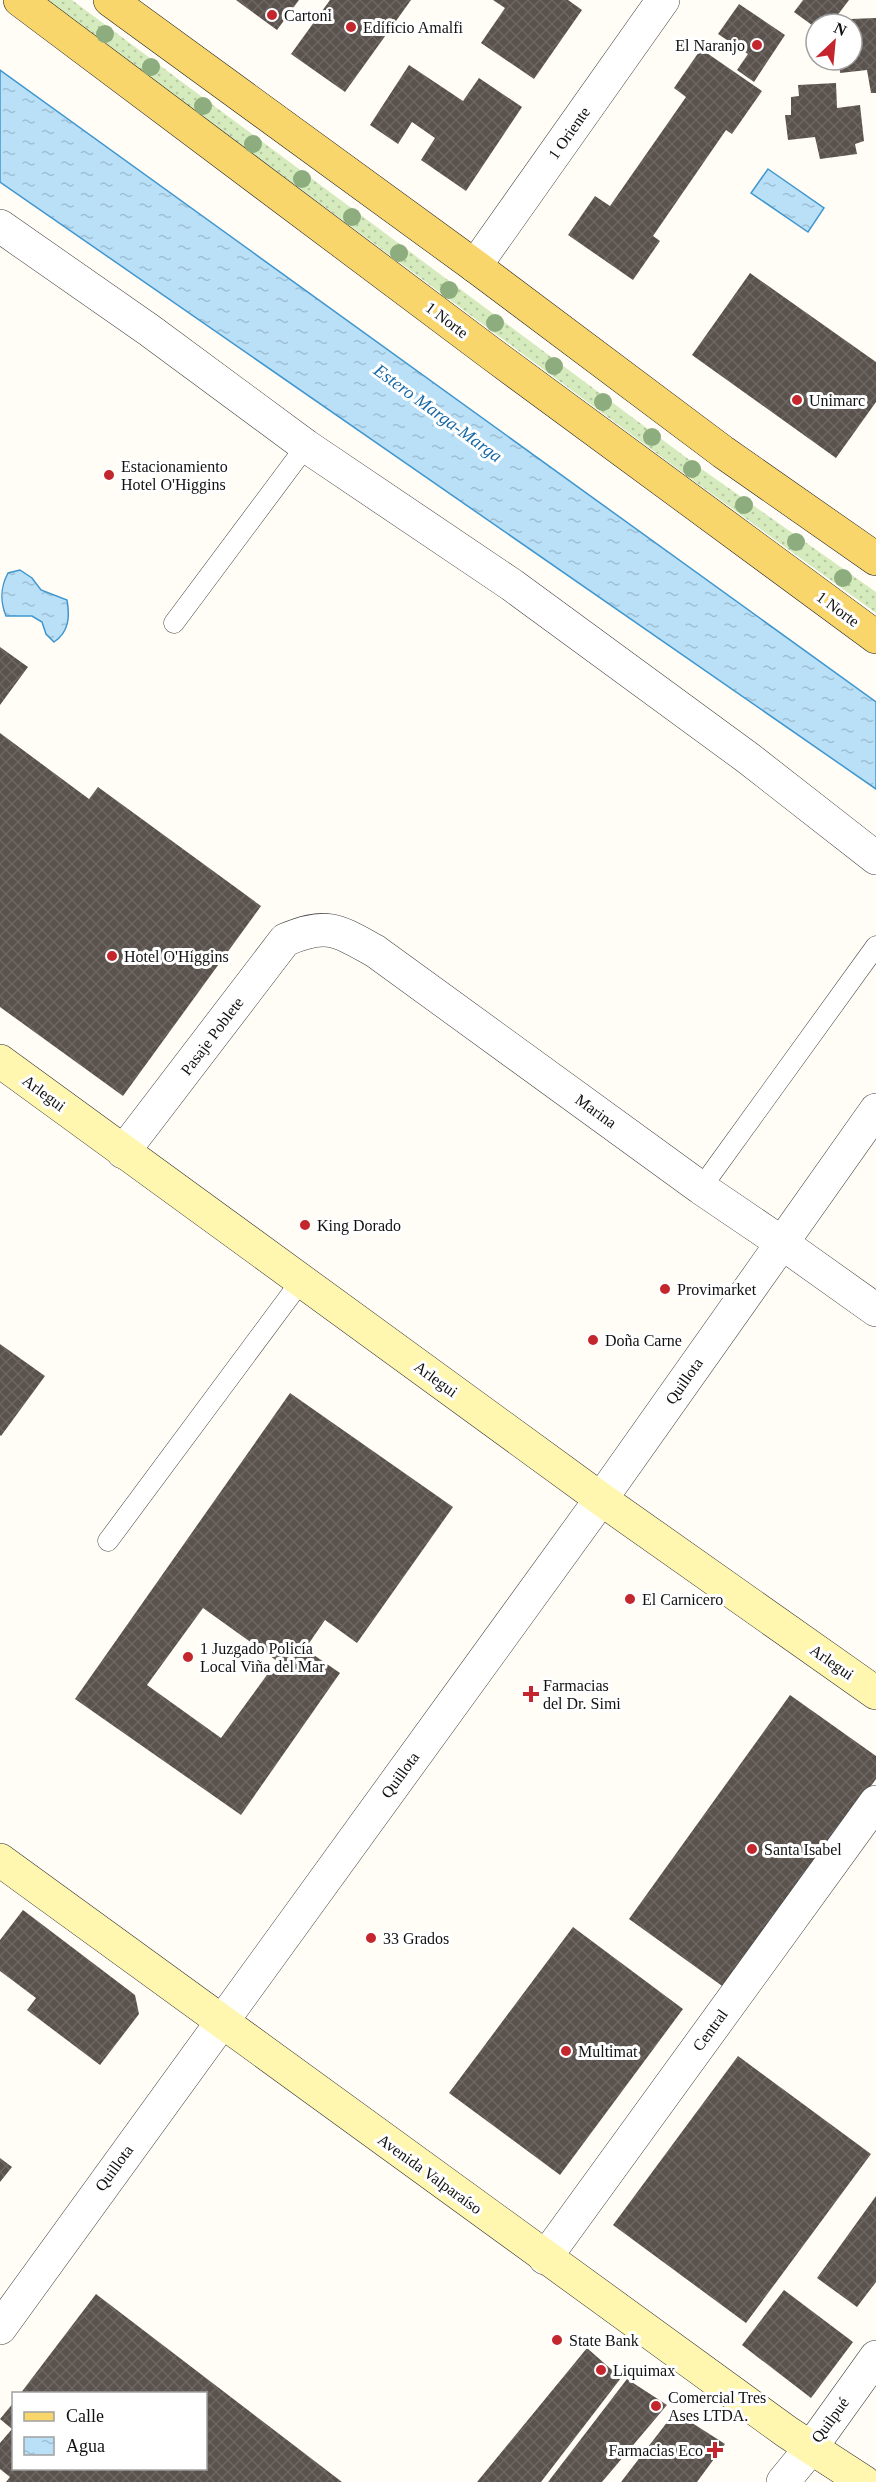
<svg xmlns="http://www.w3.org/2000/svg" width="876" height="2482" viewBox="0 0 876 2482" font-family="Georgia,serif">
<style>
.grass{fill:url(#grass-dots)}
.water{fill:url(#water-ripples);stroke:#3f96cf;stroke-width:1.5}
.building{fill:url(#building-cross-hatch);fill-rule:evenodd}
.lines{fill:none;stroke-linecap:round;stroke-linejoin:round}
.service-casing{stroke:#444;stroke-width:21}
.minor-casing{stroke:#444;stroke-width:34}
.tertiary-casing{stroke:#444;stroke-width:34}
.secondary-casing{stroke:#333;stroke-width:34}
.primary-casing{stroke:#222;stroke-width:34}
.service{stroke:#fff;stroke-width:20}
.minor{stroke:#fff;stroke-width:33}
.tertiary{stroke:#fff;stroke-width:33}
.secondary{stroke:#fff6b0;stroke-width:33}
.primary{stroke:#f9d66b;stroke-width:33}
.tree{fill:#8dad7f}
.poi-dot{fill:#c4262e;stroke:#fff;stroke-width:2}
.labels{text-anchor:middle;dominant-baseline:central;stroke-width:6;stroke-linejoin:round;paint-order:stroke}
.poi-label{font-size:16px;fill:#111;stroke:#fff;text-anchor:start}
.street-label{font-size:16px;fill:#111;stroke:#fff}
.water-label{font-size:18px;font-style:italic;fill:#1768a6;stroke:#fff}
</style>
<defs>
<pattern id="grass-dots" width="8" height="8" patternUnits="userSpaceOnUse" patternTransform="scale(1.5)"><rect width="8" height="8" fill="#d5ebbd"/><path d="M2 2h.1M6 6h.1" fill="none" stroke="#b6c8a1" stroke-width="1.8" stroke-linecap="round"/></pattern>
<pattern id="water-ripples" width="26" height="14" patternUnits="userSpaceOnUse" patternTransform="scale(1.5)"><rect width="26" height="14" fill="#b9e0f7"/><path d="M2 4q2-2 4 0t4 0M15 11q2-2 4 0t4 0" fill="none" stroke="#9ebfd3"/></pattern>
<pattern id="building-cross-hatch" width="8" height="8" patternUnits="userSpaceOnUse" patternTransform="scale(1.5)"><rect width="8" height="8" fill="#5a524d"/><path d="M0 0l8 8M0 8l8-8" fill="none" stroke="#6d6662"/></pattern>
</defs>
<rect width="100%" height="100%" fill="#fffdf5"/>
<path class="grass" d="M46,0H72L703,470L876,592V613L686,475Z"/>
<path class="water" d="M0,70L876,702V789L0,182Z
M768,169L824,208L808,232L751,193Z
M20,570L32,578L41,590L67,600C70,617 69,632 54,642L46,634L42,622L32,616H6C0,601 0,588 8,573Z"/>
<path class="building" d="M236,0H299L277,30Z
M330,0H411L345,92L291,54Z
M493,0H568L582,10L534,79L481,43L505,8Z
M803,0H849L831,24H816V28L794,12Z
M739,4L785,35L754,82L737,70L748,54L718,34Z
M876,18V93H871L867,70L840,73L839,60H852V24L850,19Z
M701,49L762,91L732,134L726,130L653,236L660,241L633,280L568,235L595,196L610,206L686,97L674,88Z
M409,65L463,101L479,78L522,107L466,191L421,160L435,138L412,122L398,144L370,125Z
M836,83L837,108L860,105L864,141L855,144L857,154L820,159L815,137L788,140L785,115H791V97L799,96L798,85Z
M750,273L876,362V402L836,458L692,355Z
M0,647L28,667L0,705Z
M0,733L89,799L98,787L261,906L123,1096L0,1007Z
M0,1344L45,1376L1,1436L0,1435Z
M290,1393L453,1507L357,1643L325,1620L305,1649L340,1673L241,1815L75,1699ZM203,1608L277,1661L221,1738L147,1685Z
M790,1695L876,1756V1779L725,1988L629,1919Z
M23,1910L135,1995L139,2014L100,2065L27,2010L36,1998L0,1971V1940Z
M573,1927L683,2009L560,2175L449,2093Z
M738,2056L871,2154L746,2323L613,2225Z
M0,2158L12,2167L0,2182Z
M876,2196V2282L857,2307L817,2278Z
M784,2290L853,2342L811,2398L742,2345Z
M96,2294L342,2482H6L10,2477L0,2469V2443L12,2429L0,2419L14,2402V2468H206V2394H20Z
M587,2348L621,2378L541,2482H477Z
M627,2379L667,2405L602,2482H548Z
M675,2412L725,2444L697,2482H621Z"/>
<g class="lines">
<defs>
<path id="service" d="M174,623L306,446
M701,1188L876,946
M108,1541L301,1281"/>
<path id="minor" d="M0,226L149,330L306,446L512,585L748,758L876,858
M475,266L663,0
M123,1152L285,940C327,922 337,930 375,951L701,1188L782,1243
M545,2258L876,1802"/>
<path id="tertiary" d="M782,1243L876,1310
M0,2328L601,1499L876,1110
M783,2482L810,2449L876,2357"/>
<path id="secondary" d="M0,1061L601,1499L876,1693
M0,1860L787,2432L864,2482"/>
<path id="primary" d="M20,0L493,355L876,637
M110,0L475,266L723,452L876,559"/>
</defs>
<use href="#service" class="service-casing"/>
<use href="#minor" class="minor-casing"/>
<use href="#tertiary" class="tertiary-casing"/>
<use href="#secondary" class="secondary-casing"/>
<use href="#primary" class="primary-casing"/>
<use href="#service" class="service"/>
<use href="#minor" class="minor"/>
<use href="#tertiary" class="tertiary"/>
<use href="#secondary" class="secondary"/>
<use href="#primary" class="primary"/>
</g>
<g class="tree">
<circle cx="105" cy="34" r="9"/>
<circle cx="151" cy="67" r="9"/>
<circle cx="203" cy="106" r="9"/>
<circle cx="253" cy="144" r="9"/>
<circle cx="302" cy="179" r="9"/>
<circle cx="352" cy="217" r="9"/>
<circle cx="399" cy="253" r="9"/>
<circle cx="449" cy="290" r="9"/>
<circle cx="495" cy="323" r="9"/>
<circle cx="554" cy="366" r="9"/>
<circle cx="603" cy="402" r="9"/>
<circle cx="652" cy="437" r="9"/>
<circle cx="692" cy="469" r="9"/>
<circle cx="744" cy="505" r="9"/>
<circle cx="796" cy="542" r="9"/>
<circle cx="843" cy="578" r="9"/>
</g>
<g class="poi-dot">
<circle cx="272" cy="15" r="6"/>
<circle cx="351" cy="27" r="6"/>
<circle cx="757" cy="45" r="6"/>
<circle cx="797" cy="400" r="6"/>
<circle cx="109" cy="475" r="6"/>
<circle cx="112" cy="956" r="6"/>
<circle cx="305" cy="1225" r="6"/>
<circle cx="665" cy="1289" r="6"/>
<circle cx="593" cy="1340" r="6"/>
<circle cx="630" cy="1599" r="6"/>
<circle cx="188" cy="1657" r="6"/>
<path d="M528 1685h6v6h6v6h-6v6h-6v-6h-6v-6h6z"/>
<circle cx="752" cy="1849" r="6"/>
<circle cx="371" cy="1938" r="6"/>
<circle cx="566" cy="2051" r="6"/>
<circle cx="557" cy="2340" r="6"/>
<circle cx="601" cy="2370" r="6"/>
<circle cx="656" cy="2406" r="6"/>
<path d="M712 2441h6v6h6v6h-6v6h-6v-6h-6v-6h6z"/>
</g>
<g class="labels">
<g class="poi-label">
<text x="284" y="15">Cartoni</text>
<text x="363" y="27">Edificio Amalfi</text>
<text x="745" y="45" text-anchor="end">El Naranjo</text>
<text x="809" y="400">Unimarc</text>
<text x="121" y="466">Estacionamiento<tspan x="121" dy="18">Hotel O'Higgins</tspan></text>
<text x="124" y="956">Hotel O'Higgins</text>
<text x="317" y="1225">King Dorado</text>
<text x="677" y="1289">Provimarket</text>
<text x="605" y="1340">Doña Carne</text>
<text x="642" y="1599">El Carnicero</text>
<text x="200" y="1648">1 Juzgado Policía<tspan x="200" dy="18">Local Viña del Mar</tspan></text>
<text x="543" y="1685">Farmacias<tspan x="543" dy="18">del Dr. Simi</tspan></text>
<text x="764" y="1849">Santa Isabel</text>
<text x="383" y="1938">33 Grados</text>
<text x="578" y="2051">Multimat</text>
<text x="569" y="2340">State Bank</text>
<text x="613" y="2370">Liquimax</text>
<text x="668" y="2397">Comercial Tres<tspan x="668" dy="18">Ases LTDA.</tspan></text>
<text x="703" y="2450" text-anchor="end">Farmacias Eco</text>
</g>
<g class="street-label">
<text transform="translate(569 133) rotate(-55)">1 Oriente</text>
<text transform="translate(447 320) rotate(37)">1 Norte</text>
<text transform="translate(838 609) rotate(36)">1 Norte</text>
<text transform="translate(212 1036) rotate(-53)">Pasaje Poblete</text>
<text transform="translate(44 1093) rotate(37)">Arlegui</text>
<text transform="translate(596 1111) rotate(36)">Marina</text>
<text transform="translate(436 1379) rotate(36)">Arlegui</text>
<text transform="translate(684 1381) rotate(-55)">Quillota</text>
<text transform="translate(832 1662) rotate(35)">Arlegui</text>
<text transform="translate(400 1775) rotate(-54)">Quillota</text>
<text transform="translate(710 2030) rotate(-54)">Central</text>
<text transform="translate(114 2168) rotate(-54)">Quillota</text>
<text transform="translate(430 2174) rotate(36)">Avenida Valparaíso</text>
<text transform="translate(830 2420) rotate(-54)">Quilpué</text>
</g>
<g class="water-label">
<text transform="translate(438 413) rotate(36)">Estero Marga-Marga</text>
</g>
</g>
<rect x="12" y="2392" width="195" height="78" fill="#ffffff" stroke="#a0a0a0" stroke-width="1.5"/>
<rect x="24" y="2412" width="30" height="9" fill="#f9d66b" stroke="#a0a0a0" stroke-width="1.5"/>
<text x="66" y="2422" font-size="18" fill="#111111">Calle</text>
<rect x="24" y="2437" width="30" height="18" fill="url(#water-ripples)" stroke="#a0a0a0" stroke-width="1.5"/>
<text x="66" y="2452" font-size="18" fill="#111111">Agua</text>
<g transform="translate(834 42) rotate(26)"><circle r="28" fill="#ffffff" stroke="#a0a0a0" stroke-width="1.5"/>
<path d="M0-4.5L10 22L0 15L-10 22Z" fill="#c4262e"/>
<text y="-9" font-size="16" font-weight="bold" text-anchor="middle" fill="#111111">N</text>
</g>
</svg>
